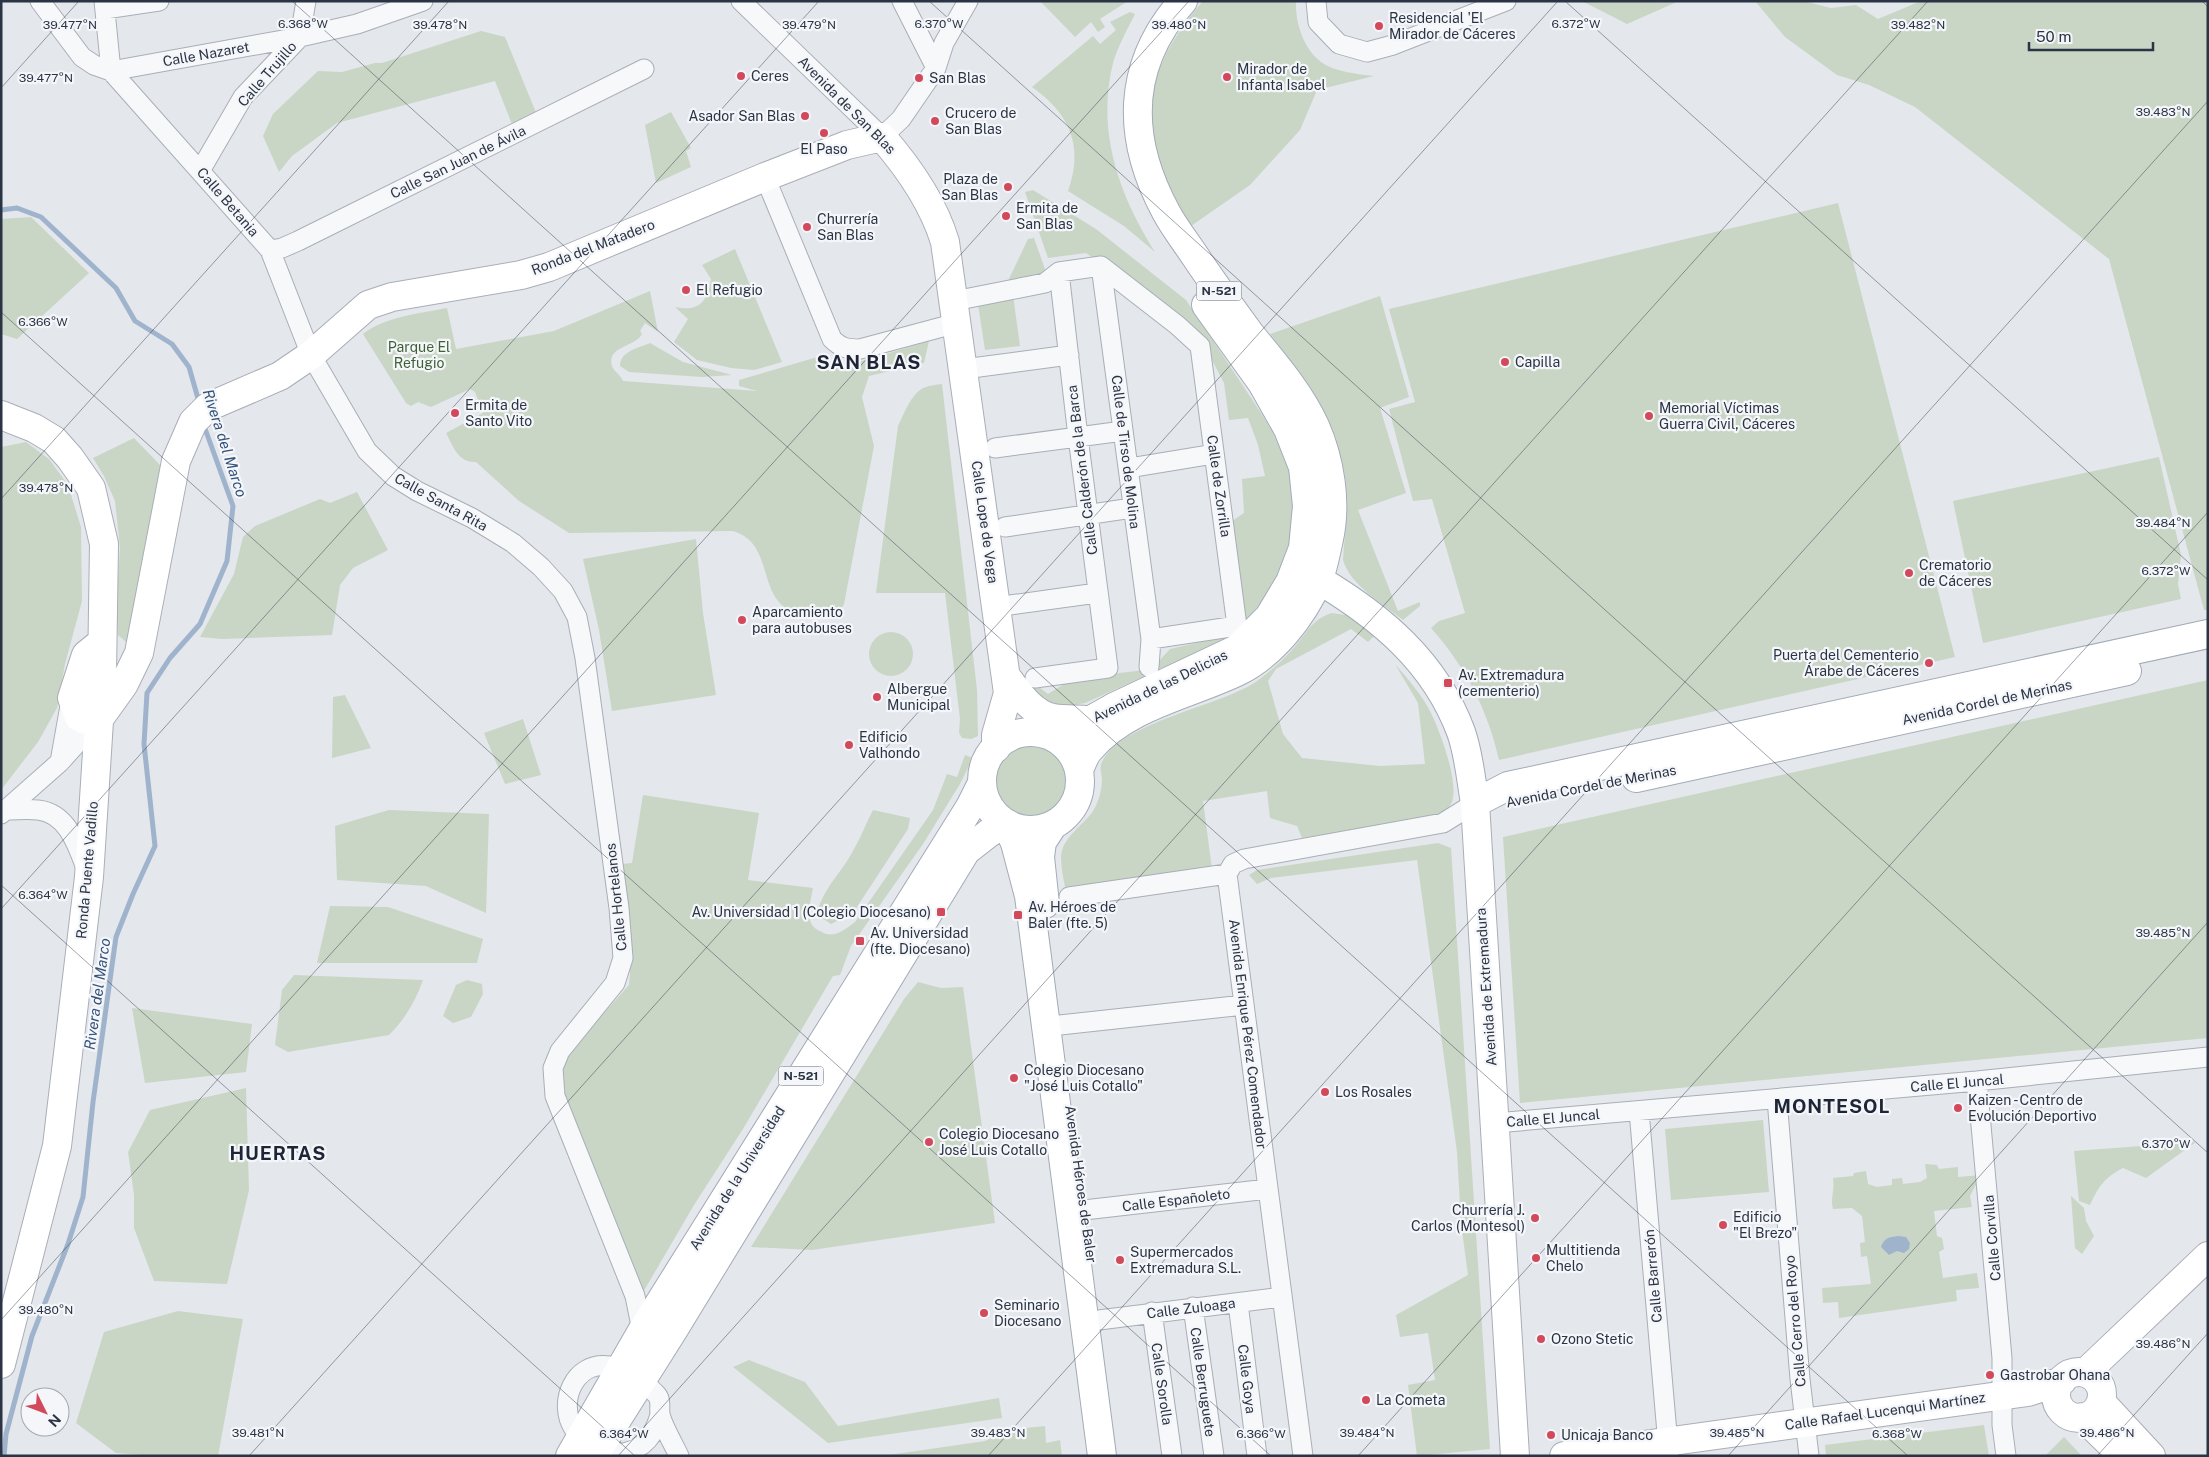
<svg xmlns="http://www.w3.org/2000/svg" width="2209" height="1457" viewBox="0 0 2209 1457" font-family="'Public Sans',sans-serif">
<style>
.green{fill:#c9d6c5}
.water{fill:#9fb4cc}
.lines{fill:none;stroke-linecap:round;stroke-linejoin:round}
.stream{stroke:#9fb4cc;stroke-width:5}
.street-casing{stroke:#a9aeb7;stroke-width:21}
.secondary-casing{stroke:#a9aeb7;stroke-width:30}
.primary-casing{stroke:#a3abb8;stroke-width:30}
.street{stroke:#f7f8fa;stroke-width:19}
.secondary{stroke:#fff;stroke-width:28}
.primary{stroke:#fff;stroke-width:28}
.ticks{fill:none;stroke:#2b3445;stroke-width:1;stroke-opacity:0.45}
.poi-dot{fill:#d1495b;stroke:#f4f6f9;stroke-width:2}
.labels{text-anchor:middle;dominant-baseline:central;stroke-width:4.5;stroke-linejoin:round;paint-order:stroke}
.shield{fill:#f4f6f9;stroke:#676e7b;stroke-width:1}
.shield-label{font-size:12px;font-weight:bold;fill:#2b3445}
.poi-label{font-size:14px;fill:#2b3445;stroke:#f4f6f9;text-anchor:start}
.street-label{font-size:14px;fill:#2b3445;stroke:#f4f6f9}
.park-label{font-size:14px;fill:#3f6138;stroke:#f4f6f9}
.water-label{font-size:15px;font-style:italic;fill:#34527a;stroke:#f4f6f9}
.district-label{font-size:19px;font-weight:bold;letter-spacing:1px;fill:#1d2536;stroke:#f4f6f9}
.ticks-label{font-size:12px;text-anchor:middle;fill:#2b3445;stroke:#f4f6f9;stroke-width:4.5;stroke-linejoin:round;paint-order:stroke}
</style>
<rect width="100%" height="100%" fill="#e4e7ec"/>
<path class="green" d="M1040,1H1128L1100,19L1105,27L1098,32L1091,22L1075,37Z
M1203,1H1296C1295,22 1303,48 1321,62C1335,72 1357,74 1374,76L1317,90L1300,130L1250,185L1191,226C1137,136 1133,83 1203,1Z
M1582,1H1679L1627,24Z
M1755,1H1803L1831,8L1856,5L1878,19L1921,1H2208V610H2204L2109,259L1915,107L1869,85L1837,75L1785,37Z
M1130,12L1135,14C1127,30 1118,46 1113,63C1096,131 1119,195 1155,252L1124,226L1068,191C1084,146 1070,114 1032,87L1093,36L1100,44L1116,30L1110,22Z
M481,31L505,37L537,115L513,127L495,81L337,123L292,156L279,172L263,136L273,114L318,71L342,72L375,63H382Z
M671,112L691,148L686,151L691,167L656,183L645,125Z
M1033,190L1096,229L1186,300L1263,416L1279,443L1290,469L1293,498L1290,540L1284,561L1274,585L1243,626L1232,521L1244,513L1242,479L1265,476L1258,445L1248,418L1229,420L1224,383L1202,341L1157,302L1086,253L1048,258L1025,192Z
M1838,203L1955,657L1499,760C1488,710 1465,666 1431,628L1439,621L1465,613L1432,499L1413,501L1389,409L1415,402L1389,309Z
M31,217L89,273L17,339L1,334V219Z
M1034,238L1047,275L1007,283L1028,239Z
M735,249L782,362L754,370L731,368L697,360L674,342L688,319L675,307C700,312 707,302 711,279L702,265Z
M650,291L658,332L645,323L640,331L642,334C636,347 606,346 612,366C614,372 621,375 623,381L757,391L739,386V380L821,356L839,368L929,341L924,363L869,376L862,397L874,446L844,604C839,615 829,618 818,617C811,616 802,616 795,613C755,598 776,544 733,531L569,533L519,501L476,462C458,463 453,446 446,433L483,413L475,392L470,389L431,407L418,402L411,406L406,403L363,334C386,316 419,314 447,308L456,349L554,331Z
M1013,295L1020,346L985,350L978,304Z
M1380,296L1409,397L1380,408L1406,493L1358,510L1398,611L1420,602V606L1403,620C1383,604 1350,585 1343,560C1344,539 1348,517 1347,495C1344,432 1306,383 1270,334Z
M650,343L683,362L732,375L702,377L629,372L620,366C620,351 639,348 650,343Z
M942,384L977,690L978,736L971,739L962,738L959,733L960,719L945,593H876L898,426C904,414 912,391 926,387C931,385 936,385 942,384Z
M134,438L162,467L131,642L127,643L118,635L116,613L120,547L115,501L104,476L93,458Z
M26,442L49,459L68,485L81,527L82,601L65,664L57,708L38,742L1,790V447Z
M2159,457L2181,555L2178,584L2181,599L1983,643L1953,501Z
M357,492L388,550L353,568L340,585L332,635L222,639L200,637L234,574L243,537L255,526L320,499L330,503Z
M696,539L703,613L716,695L612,711L599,630L583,559Z
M1332,613L1351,616L1374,636L1368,642L1351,629L1276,669L1268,681L1283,734L1302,758L1380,766L1425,764L1418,703L1395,664C1408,679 1421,694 1430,711C1439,728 1461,786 1451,804C1446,812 1437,815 1428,817L1302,838L1297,826L1270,818L1267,791L1203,801L1212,869L1065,887C1063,877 1061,866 1061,857C1062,837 1083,826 1093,811C1099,801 1102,790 1102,778C1101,772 1099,766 1103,760C1124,722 1218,706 1254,683C1267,674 1281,662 1291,651C1305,636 1311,619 1332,613Z
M1238,631L1212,647L1159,669L1158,662L1170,649L1200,642L1206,636Z
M869 654a22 22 0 1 1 44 0a22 22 0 1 1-44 0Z
M1144,670L1145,676L1085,703L1062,707L1046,702L1034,691L1026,674L1030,673L1035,684L1048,694L1072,679Z
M2208,680V1038L1520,1103L1503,837Z
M345,695L371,748L332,758L333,697Z
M523,719L541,775L505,784L484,733Z
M994 781a37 37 0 1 1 74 0a37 37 0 1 1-74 0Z
M965,755L973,758L960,784L923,844L851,946L840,975L833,976L743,1129L694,1205L642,1294L564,1094C561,1077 563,1065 571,1050L629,985L630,974L627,893L622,864L632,863L643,795L759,813L748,880L813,888C811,898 808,910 810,920C811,925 815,929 820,931C833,940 844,930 855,922L933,810L947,774L957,777Z
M389,810L489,814L486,913L426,886L337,880L335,826Z
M873,810L910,818L908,829L853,913L831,924L822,918L818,910C825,886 843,871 854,849C861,837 866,823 873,810Z
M1438,843L1451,848L1490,1449L1417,1456L1408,1385L1435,1380L1428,1333L1400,1337L1396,1315L1468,1275L1461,1223L1457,1152L1417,860L1271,878L1257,884L1249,875L1257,870Z
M330,906L388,907L483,939L477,963H317Z
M294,975L423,980C415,1002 405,1019 389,1035L288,1052L275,1045L282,990Z
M467,980L482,984L483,994L471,1017L453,1023L443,1016L456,985Z
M918,982L941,988L963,987L995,1223L812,1250L751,1247L904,999Z
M132,1008L252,1024L246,1072L145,1083Z
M246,1088L249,1190L227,1284L154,1281L134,1228V1195L128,1152L150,1110Z
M1763,1120L1769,1192L1671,1200L1665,1129Z
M2196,1142L2146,1178L2123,1168C2104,1178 2099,1186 2090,1205L2079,1201L2074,1151Z
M1925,1164L1937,1165L1939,1169L1958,1167V1177L1981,1175L1970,1196L1972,1207L1934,1211L1937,1236L1942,1238L1944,1249L1939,1252L1943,1278L1977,1273L1979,1288L1956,1290L1957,1301L1839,1318L1838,1302L1823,1303L1822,1288L1871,1284L1867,1256L1861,1257L1860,1243L1865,1242L1862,1216L1852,1208L1833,1209C1830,1199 1835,1190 1833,1178L1853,1176L1854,1173L1866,1171L1868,1184L1877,1187L1892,1185V1179L1902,1178L1903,1184L1920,1182L1927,1178Z
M2071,1196L2084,1208L2086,1221L2094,1236L2082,1254L2075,1248Z
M178,1311L243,1319L218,1456H156L116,1453L76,1423L104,1332Z
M749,1360L805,1382L838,1426L999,1398L1002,1418L828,1443L733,1367Z
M1984,1425L1989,1456H1826L1825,1445Z
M1045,1426L1046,1443L1060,1440L1062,1456H882L985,1441L1007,1430Z
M2064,1437L2082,1456H2045Z"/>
<path class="water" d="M1898,1236L1906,1237L1910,1243L1909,1249L1904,1253L1897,1251L1889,1255L1881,1247C1884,1238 1889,1237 1898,1236Z"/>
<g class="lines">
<path class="stream" d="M1,210L17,208L41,217L116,288L135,321L172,344L189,367L199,402
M4,1456L6,1434L32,1336L68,1244L83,1197L93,1102L116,937L133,894L155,846L144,744L147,693L170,658L200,624L227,561L233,506L203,423"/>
<defs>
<path id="street" d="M40,1L82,57L94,65L111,71L300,37L357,24L423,1
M104,1L111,71
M741,1L882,137L901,119L936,68L944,43L968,1
M902,1L936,68
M1316,1L1318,22L1339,44L1367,52L1393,45L1506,1
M105,9L159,1
M300,37L306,1
M111,71L270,250L311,355L367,451L393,476L417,491L472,518L513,543L541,567L563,591L577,617L585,658L619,908L623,958L615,983L560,1051L553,1068L555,1096L635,1296L642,1331
M200,171L243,97L300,37
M765,177L832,339C841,348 847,349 860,349L957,323
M270,250L282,248L298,241L644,69
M1101,266L1151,639L1149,667
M954,301L1045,283L1059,272L1101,266L1177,325L1200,346L1237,626L1151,639
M964,369L1069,355
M995,448L1123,431
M1129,468L1214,454
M1005,527L1132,508
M996,607L1097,593
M1035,678L1108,668L1078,437L1059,272
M60,762L71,700
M7,810C17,810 28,809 38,810C68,813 78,847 87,871
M1,814L60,762L99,719
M1069,897L1227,874
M1060,1025L1244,1005
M1977,1081L2002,1358V1425L2006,1456
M1777,1099L1800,1379L1809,1456
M1639,1111L1669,1456
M1496,1123L1977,1081L2208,1057
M1084,1210L1268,1189
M1238,1303L1257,1456
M1193,1307L1214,1456
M1152,1312L1172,1456
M1099,1320L1282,1297
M624,1453C645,1448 654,1435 660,1415
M628,1456L600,1446L574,1429C557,1403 574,1361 609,1366C624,1368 645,1382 655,1393C662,1399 659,1406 660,1414C662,1425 674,1445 679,1456
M1303,1456L1227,874L1233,864L1244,859L1443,823L1475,803"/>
<path id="secondary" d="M1,415L34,428L54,440L70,458L91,488L104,544L102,674L89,877L57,1146L1,1364
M1006,676C1017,691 1032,714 1053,718C1064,720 1077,719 1088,720
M99,719L124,684L139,653L176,461L193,422L208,407L280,376L311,355L368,305L392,297L521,275L549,267L765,177L847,145L882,137C909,168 933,202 945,242L1008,693L996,735V748
M99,719L85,720L79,717L72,698L86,655L102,642
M1475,803L1515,1456
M2056 1395a23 23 0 1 1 46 0a23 23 0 1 1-46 0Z
M2085,1373L2208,1256
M2101,1402L2151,1456
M2083,1417L2123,1456
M1564,1456L2028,1392L2062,1381"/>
<path id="primary" d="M1319,580C1381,617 1435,662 1461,732C1469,754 1471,781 1475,803
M982 781a49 49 0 1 1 98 0a49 49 0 1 1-98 0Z
M1048,735L1073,730L1114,707L1237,649L1269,617L1290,582L1303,548L1307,506L1303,467L1288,429L1262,383L1206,305
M1079,770C1082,763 1085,754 1090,749C1128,705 1190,695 1239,671C1273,654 1303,616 1318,581C1323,569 1326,553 1329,539C1337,502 1330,460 1315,426C1300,393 1274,363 1251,335C1232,309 1213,283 1195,256C1185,241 1174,227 1166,212C1126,138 1126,65 1183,1
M1636,778L2127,671
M1475,803L1508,786L2208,634
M1006,823L1015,843L1029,896L1102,1456
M1045,904L1040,857L1042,842L1053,825
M570,1456L642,1331L970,807L982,783
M594,1456L674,1329L966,851L989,833L1006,823"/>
</defs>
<use href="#street" class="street-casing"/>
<use href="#secondary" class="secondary-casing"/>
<use href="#primary" class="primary-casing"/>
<use href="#street" class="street"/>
<use href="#secondary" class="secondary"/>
<use href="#primary" class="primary"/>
</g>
<path class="ticks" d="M292,1L1908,1456M929,1L2208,1153M1565,1L2208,580M2202,1L2208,7M1,88L79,1M1,312L1271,1456M1,499L449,1M1,885L635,1456M1,909L819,1M1,1320L1189,1M249,1456L1558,1M618,1456L1928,1M988,1456L2208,101M1358,1456L2208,512M1728,1456L2208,922M2097,1456L2208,1333"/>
<g class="poi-dot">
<circle cx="1379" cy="26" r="5"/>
<circle cx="741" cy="76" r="5"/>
<circle cx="1227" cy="77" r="5"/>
<circle cx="919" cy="78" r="5"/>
<circle cx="805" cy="116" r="5"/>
<circle cx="935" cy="121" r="5"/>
<circle cx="824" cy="133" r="5"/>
<circle cx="1008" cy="187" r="5"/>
<circle cx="1006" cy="216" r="5"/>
<circle cx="807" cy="227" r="5"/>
<circle cx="686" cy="290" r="5"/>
<circle cx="1505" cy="362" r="5"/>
<circle cx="455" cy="413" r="5"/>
<circle cx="1649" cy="416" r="5"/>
<circle cx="1909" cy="573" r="5"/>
<circle cx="742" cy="620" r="5"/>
<circle cx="1929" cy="663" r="5"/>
<rect x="1443" y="678" width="10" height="10" rx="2.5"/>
<circle cx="877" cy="697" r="5"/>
<circle cx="849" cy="745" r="5"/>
<rect x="936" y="907" width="10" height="10" rx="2.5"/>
<rect x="1013" y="910" width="10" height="10" rx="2.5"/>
<rect x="855" y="936" width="10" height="10" rx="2.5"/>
<circle cx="1014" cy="1078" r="5"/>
<circle cx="1325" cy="1092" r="5"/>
<circle cx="1958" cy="1108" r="5"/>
<circle cx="929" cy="1142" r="5"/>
<circle cx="1535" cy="1218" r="5"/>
<circle cx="1723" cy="1225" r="5"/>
<circle cx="1536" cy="1258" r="5"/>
<circle cx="1120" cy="1260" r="5"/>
<circle cx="984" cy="1313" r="5"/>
<circle cx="1541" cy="1339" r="5"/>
<circle cx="1990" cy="1375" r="5"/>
<circle cx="1366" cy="1400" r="5"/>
<circle cx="1551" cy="1435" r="5"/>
</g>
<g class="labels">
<g class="shield">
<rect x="1196.5" y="281.5" width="45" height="19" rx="4"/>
<rect x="778.5" y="1066.5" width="45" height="19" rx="4"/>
</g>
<g class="shield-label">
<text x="1219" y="291">N-521</text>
<text x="801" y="1076">N-521</text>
</g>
<g class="poi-label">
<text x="1389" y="18">Residencial 'El<tspan x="1389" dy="16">Mirador de Cáceres</tspan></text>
<text x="1237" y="69">Mirador de<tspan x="1237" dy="16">Infanta Isabel</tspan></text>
<text x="751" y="76">Ceres</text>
<text x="929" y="78">San Blas</text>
<text x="945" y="113">Crucero de<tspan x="945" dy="16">San Blas</tspan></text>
<text x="795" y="116" text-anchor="end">Asador San Blas</text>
<text x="824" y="149" text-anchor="middle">El Paso</text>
<text x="998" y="179" text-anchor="end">Plaza de<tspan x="998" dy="16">San Blas</tspan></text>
<text x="1016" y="208">Ermita de<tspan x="1016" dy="16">San Blas</tspan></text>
<text x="817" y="219">Churrería<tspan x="817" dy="16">San Blas</tspan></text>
<text x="696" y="290">El Refugio</text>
<text x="1515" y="362">Capilla</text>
<text x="465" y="405">Ermita de<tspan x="465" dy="16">Santo Vito</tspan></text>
<text x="1659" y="408">Memorial Víctimas<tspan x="1659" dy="16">Guerra Civil, Cáceres</tspan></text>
<text x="1919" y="565">Crematorio<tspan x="1919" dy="16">de Cáceres</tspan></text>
<text x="752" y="612">Aparcamiento<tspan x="752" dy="16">para autobuses</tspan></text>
<text x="1919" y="655" text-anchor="end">Puerta del Cementerio<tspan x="1919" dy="16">Árabe de Cáceres</tspan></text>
<text x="1458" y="675">Av. Extremadura<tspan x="1458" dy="16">(cementerio)</tspan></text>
<text x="887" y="689">Albergue<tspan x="887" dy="16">Municipal</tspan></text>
<text x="859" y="737">Edificio<tspan x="859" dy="16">Valhondo</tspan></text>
<text x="1028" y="907">Av. Héroes de<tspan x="1028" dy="16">Baler (fte. 5)</tspan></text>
<text x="931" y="912" text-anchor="end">Av. Universidad 1 (Colegio Diocesano)</text>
<text x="870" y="933">Av. Universidad<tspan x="870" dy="16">(fte. Diocesano)</tspan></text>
<text x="1024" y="1070">Colegio Diocesano<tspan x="1024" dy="16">"José Luis Cotallo"</tspan></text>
<text x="1335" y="1092">Los Rosales</text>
<text x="1968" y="1100">Kaizen - Centro de<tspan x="1968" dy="16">Evolución Deportivo</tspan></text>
<text x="939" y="1134">Colegio Diocesano<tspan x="939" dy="16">José Luis Cotallo</tspan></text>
<text x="1525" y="1210" text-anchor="end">Churrería J.<tspan x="1525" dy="16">Carlos (Montesol)</tspan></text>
<text x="1733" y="1217">Edificio<tspan x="1733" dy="16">"El Brezo"</tspan></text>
<text x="1546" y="1250">Multitienda<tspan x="1546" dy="16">Chelo</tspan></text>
<text x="1130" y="1252">Supermercados<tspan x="1130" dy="16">Extremadura S.L.</tspan></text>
<text x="994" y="1305">Seminario<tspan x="994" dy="16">Diocesano</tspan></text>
<text x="1551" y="1339">Ozono Stetic</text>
<text x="2000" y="1375">Gastrobar Ohana</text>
<text x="1376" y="1400">La Cometa</text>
<text x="1561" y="1435">Unicaja Banco</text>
</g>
<g class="street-label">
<text transform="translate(206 54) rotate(-10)">Calle Nazaret</text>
<text transform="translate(267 74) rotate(-49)">Calle Trujillo</text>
<text transform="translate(847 105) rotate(45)">Avenida de San Blas</text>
<text transform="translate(458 162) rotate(-26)">Calle San Juan de Ávila</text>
<text transform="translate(228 202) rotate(49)">Calle Betania</text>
<text transform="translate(593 247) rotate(-21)">Ronda del Matadero</text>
<text transform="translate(1126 452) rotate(83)">Calle de Tirso de Molina</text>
<text transform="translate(1082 470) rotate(-97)">Calle Calderón de la Barca</text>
<text transform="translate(1219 486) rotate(82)">Calle de Zorrilla</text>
<text transform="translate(441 502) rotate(29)">Calle Santa Rita</text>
<text transform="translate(985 522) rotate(82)">Calle Lope de Vega</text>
<text transform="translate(1160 686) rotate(-26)">Avenida de las Delicias</text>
<text transform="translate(1987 702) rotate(-12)">Avenida Cordel de Merinas</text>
<text transform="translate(1591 786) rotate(-11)">Avenida Cordel de Merinas</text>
<text transform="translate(87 870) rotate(-85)">Ronda Puente Vadillo</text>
<text transform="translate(616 897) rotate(-96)">Calle Hortelanos</text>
<text transform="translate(1486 987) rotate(-94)">Avenida de Extremadura</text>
<text transform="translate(1248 1034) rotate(83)">Avenida Enrique Pérez Comendador</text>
<text transform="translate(1957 1083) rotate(-5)">Calle El Juncal</text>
<text transform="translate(1553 1118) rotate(-5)">Calle El Juncal</text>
<text transform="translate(737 1178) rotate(-58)">Avenida de la Universidad</text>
<text transform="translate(1081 1184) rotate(82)">Avenida Héroes de Baler</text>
<text transform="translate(1176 1200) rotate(-7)">Calle Españoleto</text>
<text transform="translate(1992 1238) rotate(-95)">Calle Corvilla</text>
<text transform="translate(1653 1276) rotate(-95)">Calle Barrerón</text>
<text transform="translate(1191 1308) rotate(-7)">Calle Zuloaga</text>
<text transform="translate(1795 1321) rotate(-95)">Calle Cerro del Royo</text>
<text transform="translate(1247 1379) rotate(83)">Calle Goya</text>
<text transform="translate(1203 1382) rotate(82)">Calle Berruguete</text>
<text transform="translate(1162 1384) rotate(82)">Calle Sorolla</text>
<text transform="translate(1885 1411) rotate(-8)">Calle Rafael Lucenqui Martínez</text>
</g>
<g class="park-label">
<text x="419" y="347">Parque El<tspan x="419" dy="16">Refugio</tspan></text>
</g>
<g class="water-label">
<text transform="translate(225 443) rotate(72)">Rivera del Marco</text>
<text transform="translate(97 994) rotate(-82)">Rivera del Marco</text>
</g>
<g class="district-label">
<text x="869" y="362">SAN BLAS</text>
<text x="1832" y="1106">MONTESOL</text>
<text x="278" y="1153">HUERTAS</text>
</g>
</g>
<g class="ticks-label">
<text x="303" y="28">6.368°W</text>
<text x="939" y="28">6.370°W</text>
<text x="1576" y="28">6.372°W</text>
<text x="70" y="29">39.477°N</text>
<text x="440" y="29">39.478°N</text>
<text x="809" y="29">39.479°N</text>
<text x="1179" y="29">39.480°N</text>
<text x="1918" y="29">39.482°N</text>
<text x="46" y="82">39.477°N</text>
<text x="2163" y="116">39.483°N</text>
<text x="43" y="326">6.366°W</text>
<text x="46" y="492">39.478°N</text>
<text x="2163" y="527">39.484°N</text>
<text x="2166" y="575">6.372°W</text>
<text x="43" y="899">6.364°W</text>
<text x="2163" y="937">39.485°N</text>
<text x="2166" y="1148">6.370°W</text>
<text x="46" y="1314">39.480°N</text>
<text x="2163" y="1348">39.486°N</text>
<text x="258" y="1437">39.481°N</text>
<text x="998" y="1437">39.483°N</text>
<text x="1367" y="1437">39.484°N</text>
<text x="1737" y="1437">39.485°N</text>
<text x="2107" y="1437">39.486°N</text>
<text x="624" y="1438">6.364°W</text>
<text x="1261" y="1438">6.366°W</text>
<text x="1897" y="1438">6.368°W</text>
</g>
<rect width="2209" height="1457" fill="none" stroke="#2b3445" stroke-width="5"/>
<g transform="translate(45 1412) rotate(132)"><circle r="24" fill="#f4f6f9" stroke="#a4a8b1"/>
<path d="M0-4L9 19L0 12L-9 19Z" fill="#d1495b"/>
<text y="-8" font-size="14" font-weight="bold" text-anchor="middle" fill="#2b3445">N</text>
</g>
<path d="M2029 42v8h124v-8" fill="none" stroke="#2b3445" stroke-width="2.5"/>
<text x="2036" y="42" font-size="15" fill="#2b3445" stroke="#f4f6f9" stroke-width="4" paint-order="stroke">50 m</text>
</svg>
